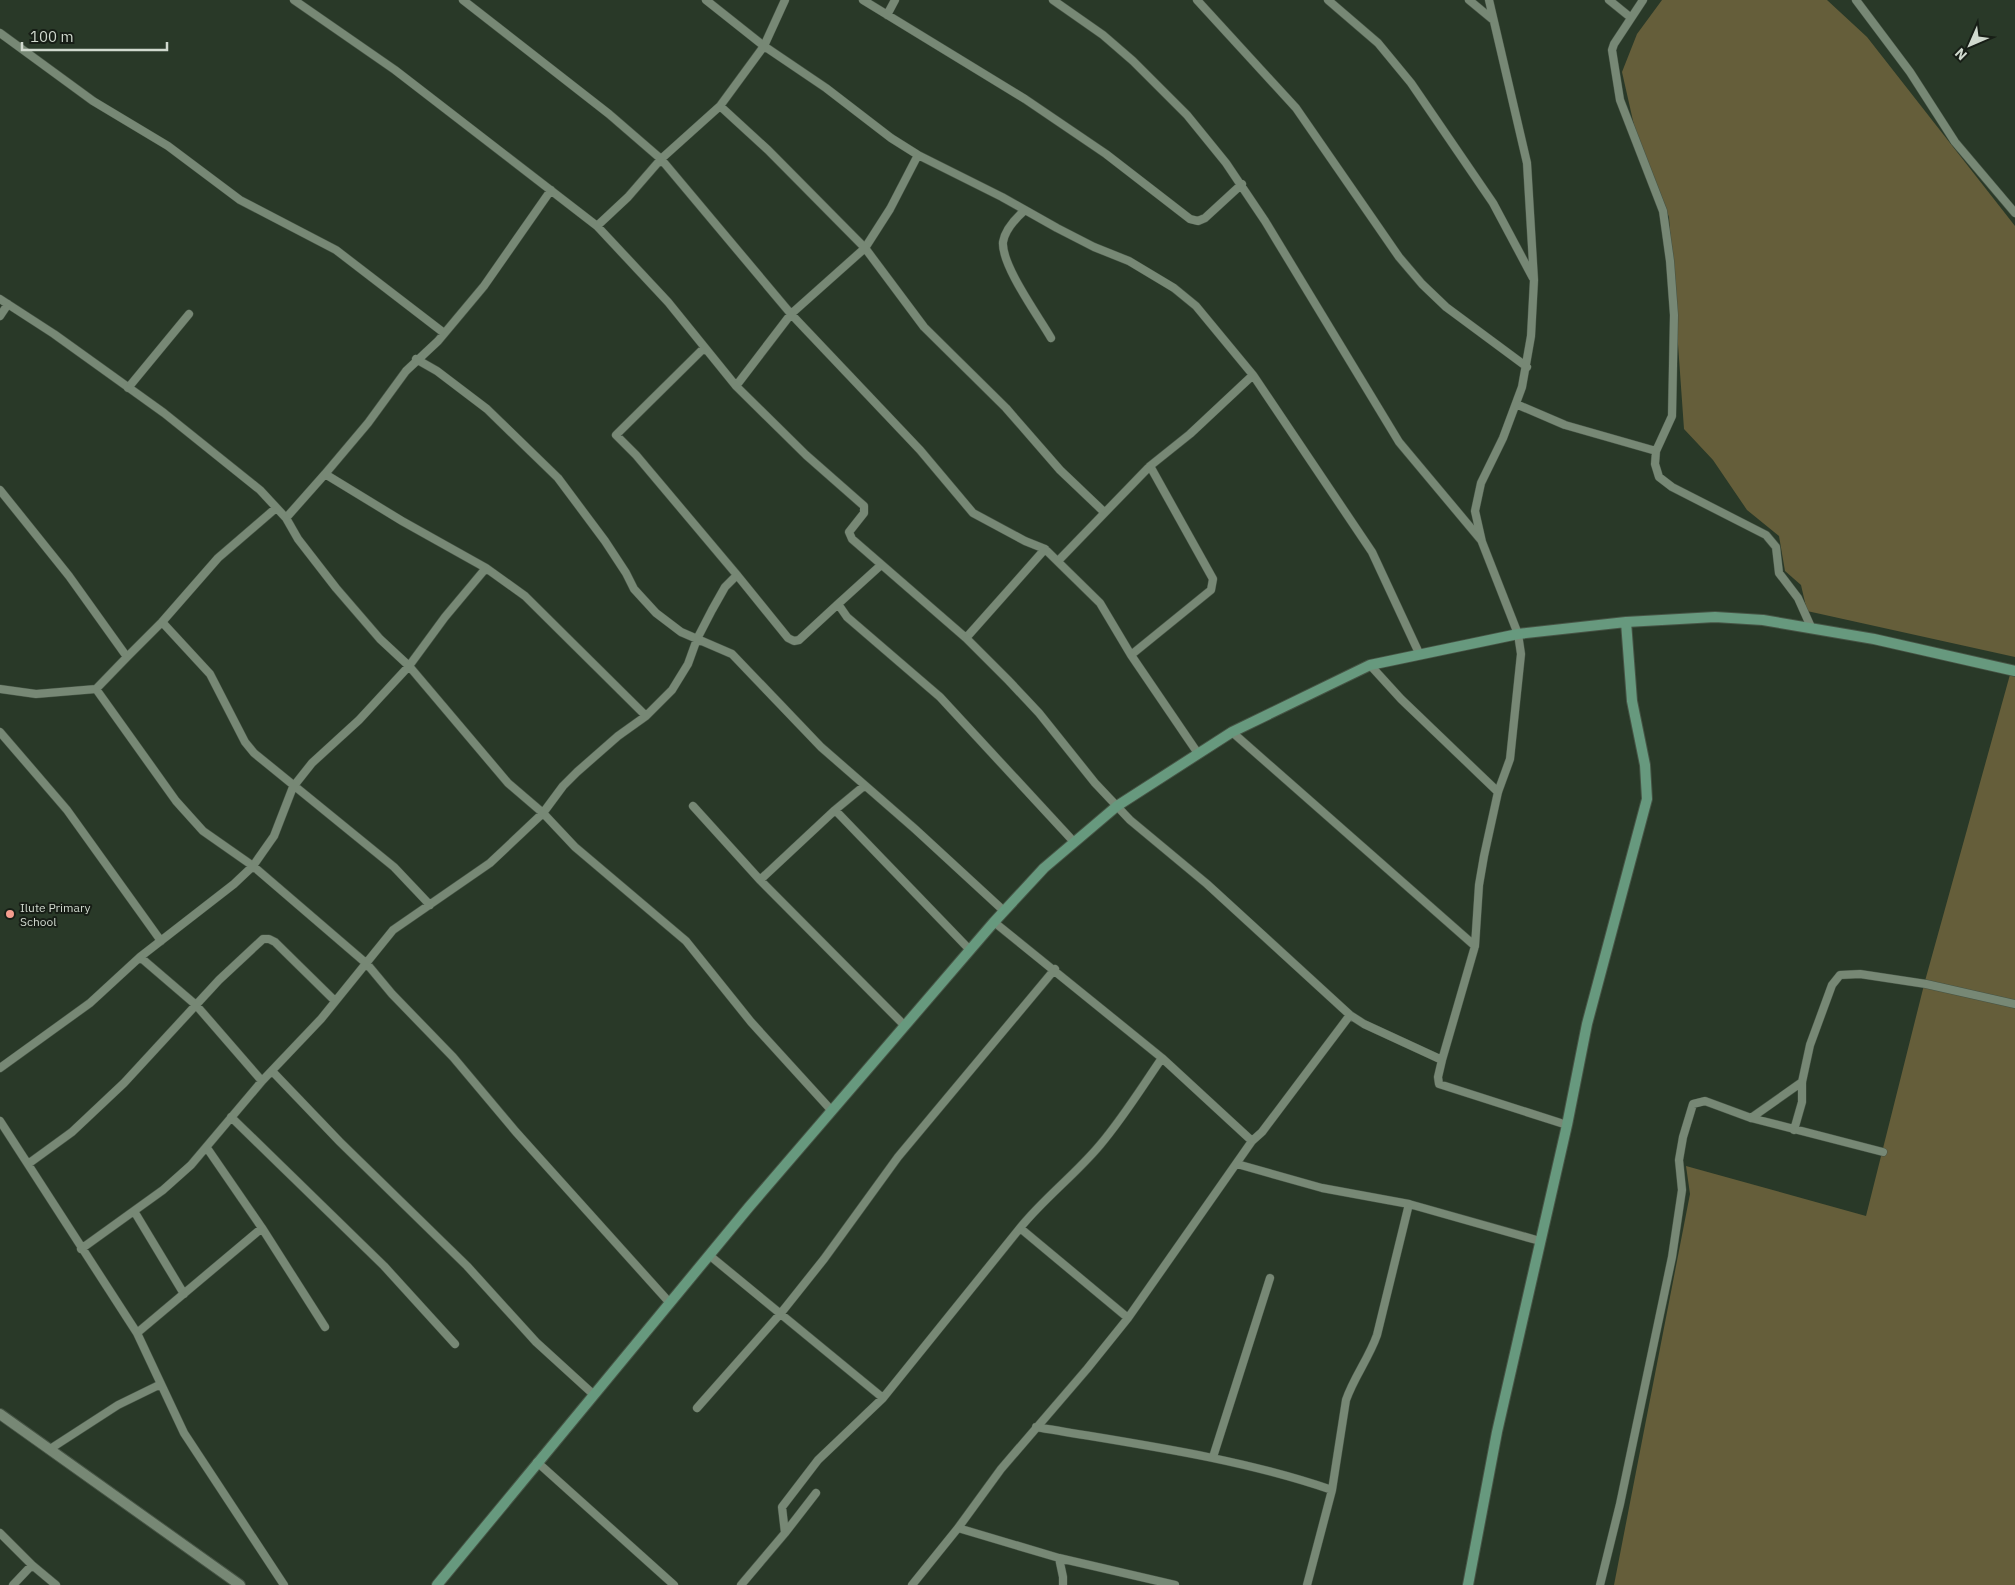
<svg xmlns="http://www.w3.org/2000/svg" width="2015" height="1585" viewBox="0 0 2015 1585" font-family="'IBM Plex Sans',sans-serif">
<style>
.green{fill:#655e3a}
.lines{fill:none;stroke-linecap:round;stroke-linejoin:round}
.minor-casing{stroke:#465445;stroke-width:9}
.tertiary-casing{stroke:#465445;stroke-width:12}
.secondary-casing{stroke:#465445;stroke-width:12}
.minor{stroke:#778875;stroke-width:8}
.tertiary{stroke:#778875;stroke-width:10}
.secondary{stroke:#67997e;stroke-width:10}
.poi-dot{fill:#f59d8e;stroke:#171e16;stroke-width:2}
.labels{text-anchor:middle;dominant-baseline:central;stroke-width:4;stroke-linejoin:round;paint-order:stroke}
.poi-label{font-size:12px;fill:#d0d9ce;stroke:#171e16;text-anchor:start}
</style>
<rect width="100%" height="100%" fill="#293928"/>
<path class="green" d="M1662,0H1827L1867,37L2015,226V657L1807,611L1801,585L1785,571L1779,536L1747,510L1713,460L1684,429L1669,217L1636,134L1622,72L1637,34Z
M2011,671L2015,672V1585H1614L1690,1194L1686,1166L1866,1216L1925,981Z"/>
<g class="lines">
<defs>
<path id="minor" d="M294,0L395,70L597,226L668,302L736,386L806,455L864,506V513L849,532L852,539L966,638L1008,680L1039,713L1095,783L1130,820L1207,884L1350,1015L1364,1024L1442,1060L1438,1077L1439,1084L1567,1125
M463,0L609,114L661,159L791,314L920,450L973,513L1025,541L1045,549
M706,0L764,46L826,88L891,138L918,155L1002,197L1057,228L1094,247L1129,261L1174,288L1196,306L1253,375L1372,552L1419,653
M863,0L1025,99L1106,154L1190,219L1198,221L1205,218L1242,184
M1053,0L1103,35L1133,61L1187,115L1226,163L1265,221L1399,442L1481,540
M1197,0L1296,108L1399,257L1422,284L1446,307L1527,367
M1328,0L1378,43L1411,83L1493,203L1533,278
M1469,0L1492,19
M1609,0L1630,17
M1643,0L1614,44L1612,50L1620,100L1663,211L1670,261L1674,315L1672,416L1656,451L1655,464L1659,477L1672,487L1766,535L1776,547L1779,573L1798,598L1811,627
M1856,0L1910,72L1955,142L2015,213
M887,15L895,0
M0,33L93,101L168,146L240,200L336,250L444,333
M720,106L768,150L865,248L924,327L1006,408L1060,470L1104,512
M1025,210C1016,218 1005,230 1003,242C1001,265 1039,317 1051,338
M597,226L628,197L661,159L720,106L764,46L785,0
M0,299L54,334L164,413L260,490L286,518L298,539L336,588L380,639L409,666L508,783L543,813L575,847L686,941L751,1022L832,1111
M0,316L8,304
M416,359L437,371L487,409L558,478L605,541L626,573L634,589L656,613L681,632L732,654L821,747L915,829L1004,911
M736,386L791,314L865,248L890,209L918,155
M128,388L189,314
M1516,404L1565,425L1656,451
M325,474L368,423L406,371L438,341L484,286L551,190
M0,490L69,576L127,657L96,689L36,694L0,689
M1059,560L1150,466L1190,434L1253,375
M486,568L525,596L646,716
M737,575L788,638L794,641L799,640L838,604L847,617L940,697L1074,842
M838,604L881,565
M162,622L210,674L245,742L254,753L394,867L430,905
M966,638L1045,549L1100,603L1131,655L1197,752
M1131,655L1211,590L1213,579L1150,466
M127,657L162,622L218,558L276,508
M1370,665L1401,699L1498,792
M96,689L176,801L203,831L253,866L367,964L392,994L453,1057L516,1132L669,1302
M0,732L67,810L161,941
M1232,732L1475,946L1442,1060
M693,806L760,880
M835,810L864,786
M994,922L1162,1058L1252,1141
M1475,946L1479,885L1484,856L1498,792L1510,759L1521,654L1518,634L1482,542L1475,511L1481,483L1503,438L1522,387L1531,336L1534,280L1527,163L1489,0
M140,957L196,1005L262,1081
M904,1025L760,880L835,810L969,949
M0,1068L90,1003L140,957L234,884L253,866L274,836L293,787L312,763L359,720L409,666L445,617L486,568L402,521L325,474L286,518
M272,1071L340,1142L467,1266L536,1342L593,1394
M231,1117L384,1266L455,1344
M1751,1118L1802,1082
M0,1121L137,1333L184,1433L284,1585
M1794,1130L1802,1102V1082L1810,1045L1832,985L1840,975L1860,974L1926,984L2015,1004
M207,1148L262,1228L325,1327
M28,1164L72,1132L124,1083L219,980L263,939H269L275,942L335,1001
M1237,1164L1322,1188L1409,1204L1540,1241
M134,1211L184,1294
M1020,1228C1044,1198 1075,1175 1100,1145C1123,1118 1142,1087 1162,1058
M81,1249L163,1190L191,1165L262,1081L321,1019L393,930L490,863L543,813L563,786L577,772L618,736L646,716L672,690L688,664L697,639L712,610L725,587L737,575L636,455L616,435L704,348
M709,1255L883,1398
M137,1333L262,1228
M697,1408L781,1313L824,1259L898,1157L1055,969
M1036,1427C1135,1444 1236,1457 1332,1490L1307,1585
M50,1449L118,1405L161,1384
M1213,1457L1270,1278
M537,1462L674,1585
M1332,1490L1346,1400C1354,1377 1369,1358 1377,1335L1409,1204
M958,1528L1059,1558L1175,1585
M0,1533L32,1565L56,1585
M785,1533L816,1493
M1059,1558L1063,1577V1585
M13,1585L32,1565
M741,1585L785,1533L782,1507L818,1460L883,1398L1020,1228L1128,1318
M912,1585L958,1528L1001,1469L1087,1369L1128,1318L1252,1141L1262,1132L1350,1015
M1600,1585L1620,1504L1672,1257L1682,1190L1679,1160L1683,1137L1693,1104L1705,1101L1751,1118L1883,1152"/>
<path id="tertiary" d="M0,1414L240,1585"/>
<path id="secondary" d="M437,1585L749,1207L994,922L1044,868L1117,806L1232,732L1370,665L1518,634L1626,622L1715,617L1763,620L1874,639L2015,671
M1468,1585L1497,1432L1567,1125L1587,1024L1647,799L1645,765L1632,701L1626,622"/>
</defs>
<use href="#minor" class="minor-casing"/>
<use href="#tertiary" class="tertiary-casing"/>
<use href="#secondary" class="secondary-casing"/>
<use href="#minor" class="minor"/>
<use href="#tertiary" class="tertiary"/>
<use href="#secondary" class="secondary"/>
</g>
<circle class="poi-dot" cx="10" cy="914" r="5"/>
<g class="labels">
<g class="poi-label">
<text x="20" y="907">Ilute Primary<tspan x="20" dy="14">School</tspan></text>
</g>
</g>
<g transform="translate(1970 45) rotate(225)" stroke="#171e16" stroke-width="4" paint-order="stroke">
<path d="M0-4L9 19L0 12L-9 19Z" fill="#d0d9ce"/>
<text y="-8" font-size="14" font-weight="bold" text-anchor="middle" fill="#d0d9ce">N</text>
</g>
<path d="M22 42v8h145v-8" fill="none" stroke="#d0d9ce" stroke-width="2.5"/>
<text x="30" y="42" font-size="15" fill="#d0d9ce" stroke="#171e16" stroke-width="4" paint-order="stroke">100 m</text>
</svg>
